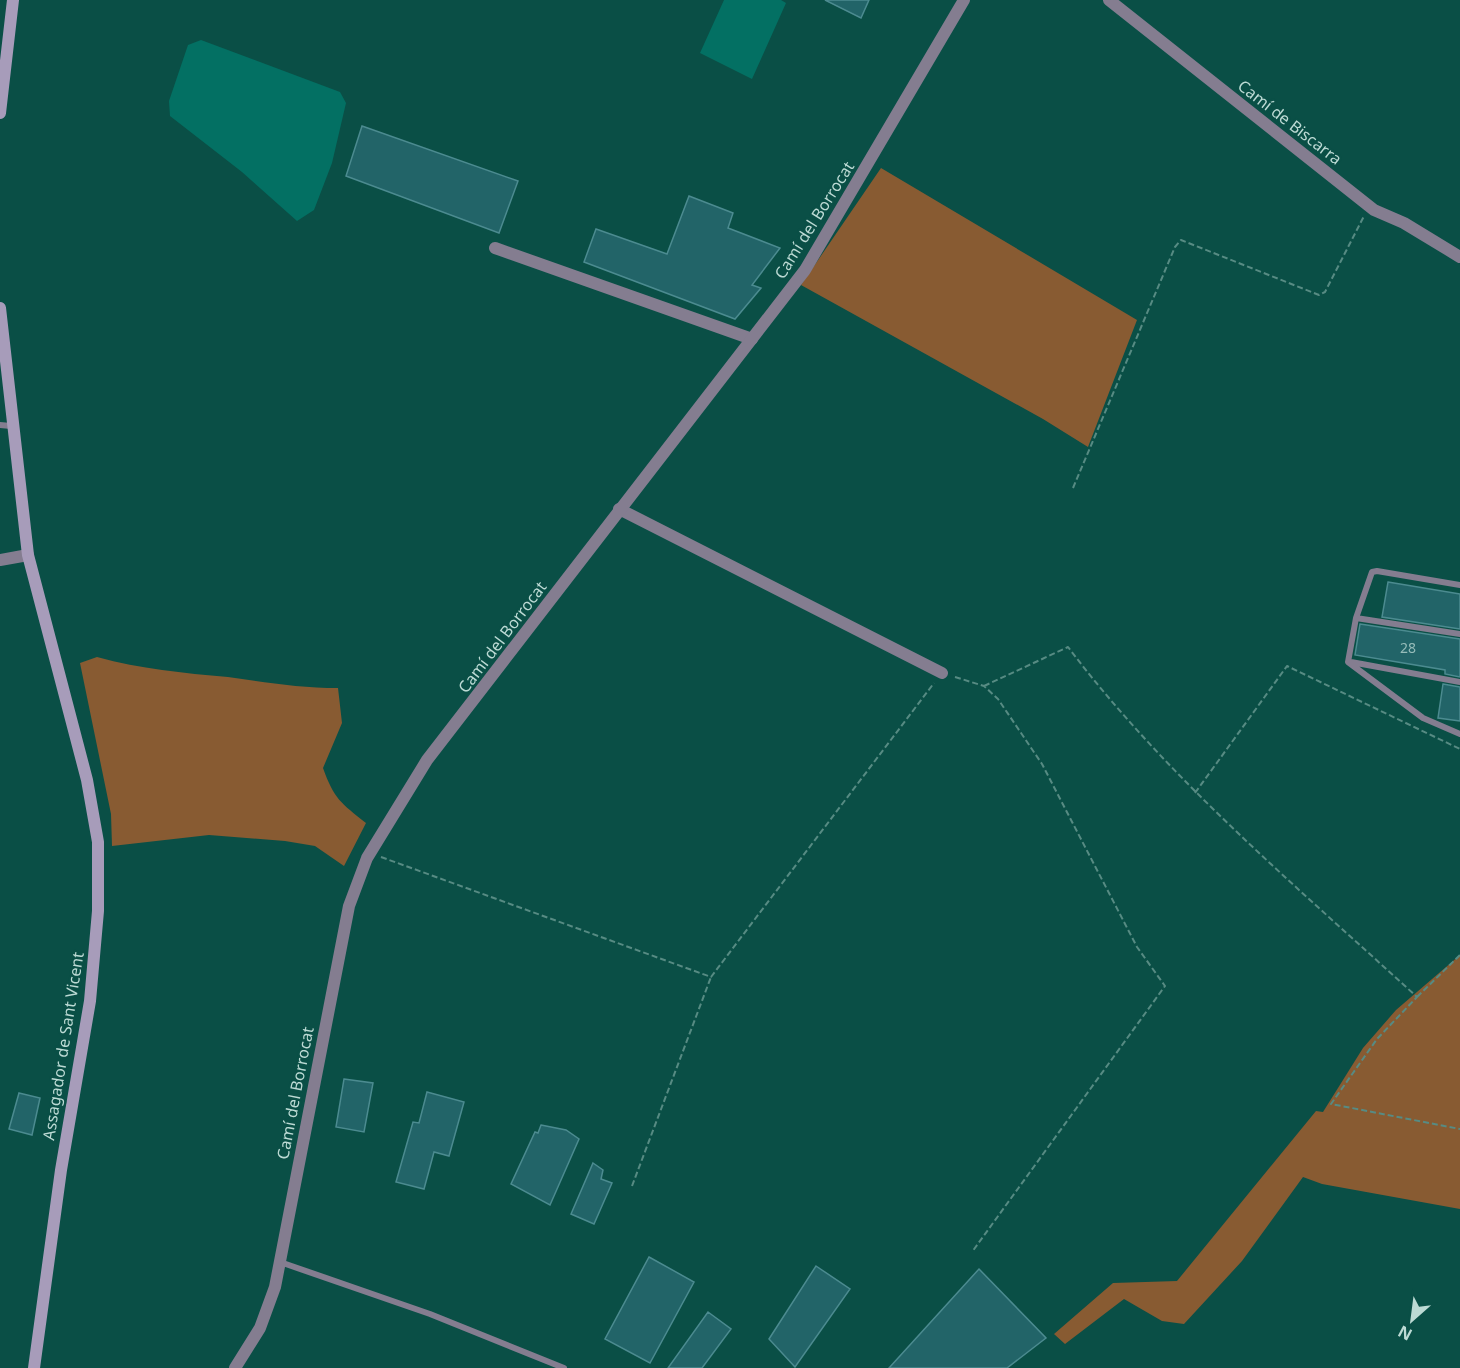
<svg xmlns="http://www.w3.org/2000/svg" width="1460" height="1368" viewBox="0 0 1460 1368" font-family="'Noto Sans',sans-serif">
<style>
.green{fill:#885b32}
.water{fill:#037063}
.building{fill:#226468;stroke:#4c8b90;stroke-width:1.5}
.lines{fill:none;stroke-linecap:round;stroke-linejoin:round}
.path{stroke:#578b83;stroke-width:2;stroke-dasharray:6 3;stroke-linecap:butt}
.service{stroke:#847d90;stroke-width:6}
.minor{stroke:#847d90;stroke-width:12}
.tertiary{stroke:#847d90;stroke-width:12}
.secondary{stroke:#a79cba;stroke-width:12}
.labels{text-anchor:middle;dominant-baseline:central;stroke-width:4.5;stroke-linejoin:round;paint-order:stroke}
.number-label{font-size:14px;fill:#96bcb9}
.street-label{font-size:16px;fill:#bcdad4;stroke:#0a4f46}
</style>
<rect width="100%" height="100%" fill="#0a4f46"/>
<path class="green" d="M881,168L1137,320L1088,447L1043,419L801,285Z
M97,657C141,669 183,673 228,677C265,682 300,688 338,688L342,723L323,768C334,799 341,803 366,823L344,866L315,846L285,841L209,835L112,846L111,814L80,663Z
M1460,955V1209L1322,1184L1303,1177L1242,1261L1184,1324L1162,1321L1124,1299L1065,1344L1054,1334L1113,1283L1177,1281L1316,1111L1323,1112L1363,1048L1396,1010Z"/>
<path class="water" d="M724,0H781L786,3L752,79L700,53Z
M201,40L340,92L346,103L332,163L314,210L297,221L242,172L170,116L169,101L188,45Z"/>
<path class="building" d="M825,0H869L861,18Z
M362,126L518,181L499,233L346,176Z
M689,196L733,213L728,228L780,248L752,285L761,288L735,319L584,262L596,229L667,254Z
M1388,582L1460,594V629L1382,617Z
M1360,624L1460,639V677L1445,674V670L1355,655Z
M1443,684L1460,687V721L1438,718Z
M344,1079L373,1083L364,1132L336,1127Z
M427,1092L464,1102L449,1156L434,1152L424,1189L396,1182L413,1122L419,1123Z
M19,1093L40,1098L32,1135L9,1129Z
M541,1125L566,1130L579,1139L550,1205L511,1184L535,1132L538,1133Z
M593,1163L603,1170L601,1179L612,1183L594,1224L571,1214Z
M649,1257L694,1282L650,1363L605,1339Z
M816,1266L850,1289L795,1367L769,1339Z
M979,1269L1046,1338L1007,1368H889Z
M708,1312L731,1329L702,1368H668Z"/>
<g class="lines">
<path class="path" d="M1073,488L1175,247L1181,240L1319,295L1325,292L1364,216
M955,677L984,686L998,699L1042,764L1137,947L1165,986L972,1252
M984,686L1068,647C1168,779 1295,885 1417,997L1377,1039L1331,1104L1460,1129
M1195,793L1287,666L1460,749
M381,857L711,977L934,683
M1417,997L1460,955
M632,1186L711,977"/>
<path class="service" d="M0,425L11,426
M1460,585L1377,571L1372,572L1356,618L1348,662L1423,718L1460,734
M1356,618L1460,634
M1351,662L1460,682
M280,1262L430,1314L564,1368"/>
<path class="minor" d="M1109,0L1374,210L1404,223L1460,257
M495,248L752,339
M619,509L942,673
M0,560L28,555"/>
<path class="tertiary" d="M235,1368L260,1328L275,1287L349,906L367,858L427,760L805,270L964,0"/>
<path class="secondary" d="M0,113L13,0
M0,308L28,555L87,780L98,842V911L90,1001L61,1170L34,1368"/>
</g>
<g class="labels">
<g class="number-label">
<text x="1408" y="647">28</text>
</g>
<g class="street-label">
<text transform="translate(1290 122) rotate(38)">Camí de Biscarra</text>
<text transform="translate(814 220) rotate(-58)">Camí del Borrocat</text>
<text transform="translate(502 637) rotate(-53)">Camí del Borrocat</text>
<text transform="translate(63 1046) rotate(-81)">Assagador de Sant Vicent</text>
<text transform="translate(295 1093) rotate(-79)">Camí del Borrocat</text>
</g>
</g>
<g transform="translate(1412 1320) rotate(208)" stroke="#0a4f46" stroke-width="4.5" paint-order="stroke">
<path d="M0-4.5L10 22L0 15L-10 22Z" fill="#bcdad4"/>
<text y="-9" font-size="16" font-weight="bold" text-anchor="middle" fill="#bcdad4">N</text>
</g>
</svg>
